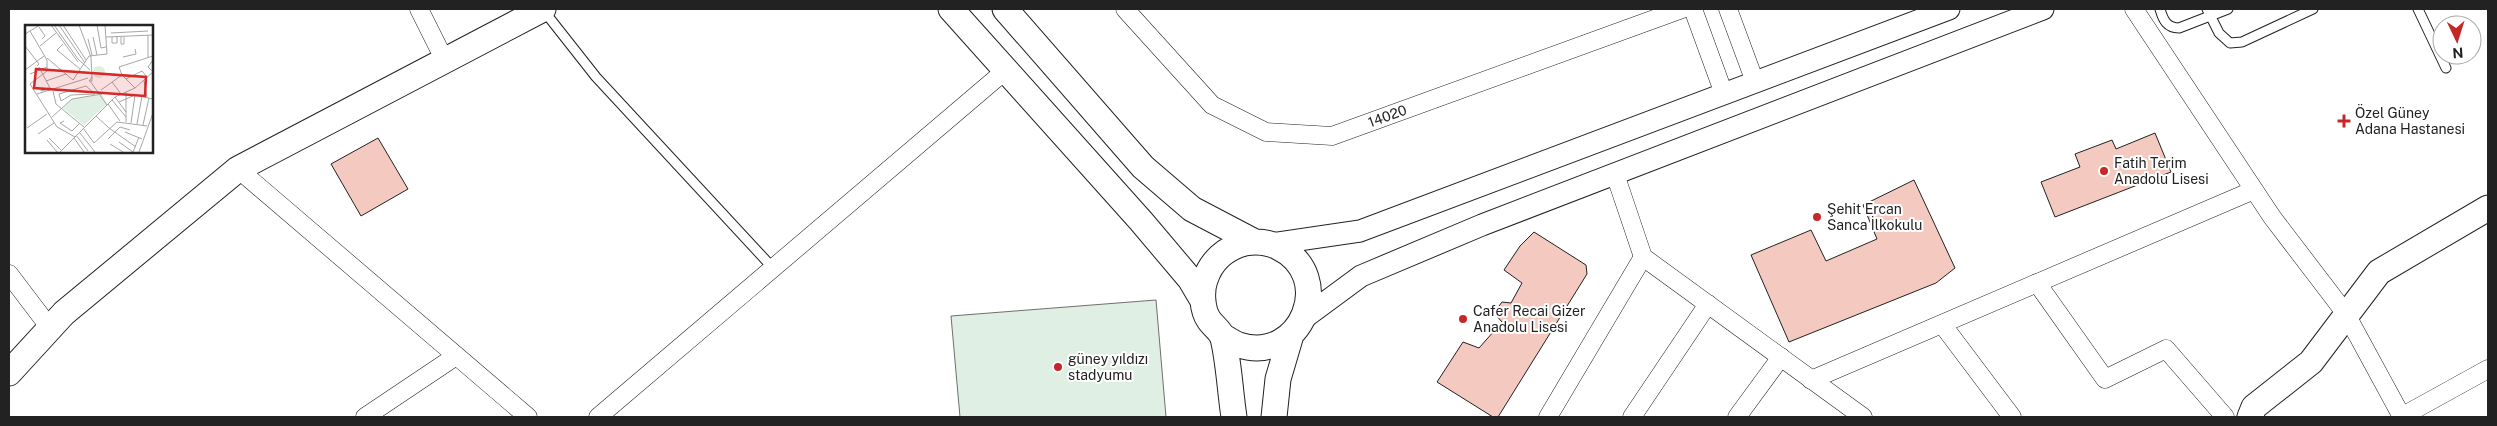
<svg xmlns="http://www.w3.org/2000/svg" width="2497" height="426" viewBox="0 0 2497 426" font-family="'Public Sans',sans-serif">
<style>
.pitch{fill:#e0efe3;stroke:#6f6f6f}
.building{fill:#f3c9c0;stroke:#222}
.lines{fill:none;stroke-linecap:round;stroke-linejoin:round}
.service-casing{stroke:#222;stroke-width:11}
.minor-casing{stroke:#222;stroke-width:19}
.tertiary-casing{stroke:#222;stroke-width:23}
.secondary-casing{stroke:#222;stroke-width:27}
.service{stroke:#fff;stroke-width:9}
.minor{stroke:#fff;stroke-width:18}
.tertiary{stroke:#fff;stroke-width:21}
.secondary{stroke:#fff;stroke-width:25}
.poi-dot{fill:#c62828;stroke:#fff;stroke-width:2}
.labels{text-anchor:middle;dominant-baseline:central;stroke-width:4;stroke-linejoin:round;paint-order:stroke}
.poi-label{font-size:14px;fill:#222;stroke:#fff;text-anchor:start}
.street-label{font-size:14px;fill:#222;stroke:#fff}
.inset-road{fill:none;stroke:#a7a7a7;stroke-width:1}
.view{fill:#d62828;fill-opacity:0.15;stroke:#d62828;stroke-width:2.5}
.inset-edge{fill:none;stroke:#222;stroke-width:2.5}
</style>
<rect width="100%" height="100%" fill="#fff"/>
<path class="pitch" d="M1156,300L1166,417H960L951,316Z"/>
<path class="building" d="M2155,133L2171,172L2055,217L2041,182L2080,167L2075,154L2112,140L2116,149Z
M378,138L408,189L361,216L331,164Z
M1914,180L1955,268L1936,283L1789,342L1751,255L1811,230L1826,261L1877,239L1863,205Z
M1534,232L1586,265L1587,274L1498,417H1493L1437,382L1463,342L1479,348L1502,322L1494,313L1502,302L1511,303L1522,283L1504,270L1520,246Z"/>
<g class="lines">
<defs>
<path id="service" d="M2160,9C2163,20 2167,28 2179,28L2228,9
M2207,9L2219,33L2230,43L2242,42L2313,9
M2418,9L2446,68
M544,11L596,77L773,268"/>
<g id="minor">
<path d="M419,9L445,61"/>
<path id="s1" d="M1125,9L1212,105L1266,132L1332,136L1682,9"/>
<path d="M1693,9L1724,94"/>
<path d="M1728,9L1755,82"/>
<path d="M2134,9L2272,217L2346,314L2402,417"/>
<path d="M238,169L528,417"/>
<path d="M1615,174L1643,257L1863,417"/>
<path d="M9,274L50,328"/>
<path d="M2037,283L2105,379L2166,349L2225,417"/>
<path d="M1942,324L2012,417"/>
<path d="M1811,380L2254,190"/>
<path d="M365,417L456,356"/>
<path d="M598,417L1006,70"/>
<path d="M1548,417L1643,257"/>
<path d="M1632,417L1708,304"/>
<path d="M1737,417L1781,357"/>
<path d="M2401,417L2488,369"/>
</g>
<path id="tertiary" d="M1271,244L1360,231L1949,9
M1304,318L1361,276L1482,225L2043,9"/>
<path id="secondary" d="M951,9L1141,221L1190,279L1203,301
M1005,9L1143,167L1192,209L1253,241
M1222,336C1228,339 1233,343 1239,345C1301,365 1338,276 1278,247C1268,242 1256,241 1245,243C1226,248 1211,261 1205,280C1201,291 1202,310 1209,320C1213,326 1221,331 1223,338C1229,363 1230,391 1234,417
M9,373L64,313L238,169L543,9
M1274,417L1278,379L1291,335
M2250,417L2254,407L2311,362L2379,272L2488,208"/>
</defs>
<use href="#service" class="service-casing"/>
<use href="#minor" class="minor-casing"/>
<use href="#tertiary" class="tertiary-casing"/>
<use href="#secondary" class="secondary-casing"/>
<use href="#service" class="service"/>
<use href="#minor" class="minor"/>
<use href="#tertiary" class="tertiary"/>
<use href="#secondary" class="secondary"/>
</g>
<g class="poi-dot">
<path d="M2341.5 113.5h5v5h5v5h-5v5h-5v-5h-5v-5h5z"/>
<circle cx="2104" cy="171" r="5"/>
<circle cx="1817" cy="217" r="5"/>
<circle cx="1463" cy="319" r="5"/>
<circle cx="1058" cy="367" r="5"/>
</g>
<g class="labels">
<g class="poi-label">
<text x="2355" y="113">Özel Güney<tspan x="2355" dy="16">Adana Hastanesi</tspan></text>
<text x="2114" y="163">Fatih Terim<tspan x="2114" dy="16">Anadolu Lisesi</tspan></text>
<text x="1827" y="209">Şehit Ercan<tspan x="1827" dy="16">Sanca İlkokulu</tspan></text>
<text x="1473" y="311">Cafer Recai Gizer<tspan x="1473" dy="16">Anadolu Lisesi</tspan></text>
<text x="1068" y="359">güney yıldızı<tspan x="1068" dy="16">stadyumu</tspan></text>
</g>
<g class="street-label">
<text stroke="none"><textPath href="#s1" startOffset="315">14020</textPath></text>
</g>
</g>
<g transform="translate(25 25)">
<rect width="128" height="128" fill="#fff"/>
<path d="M77,69L82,79L59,100L38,83L47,74Z" fill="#e0efe3"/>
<path d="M68 47a6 6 0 1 1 12 0a6 6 0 1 1-12 0Z" fill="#e0efe3"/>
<path class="inset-road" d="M26,0L53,37M29,0L53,34L65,45M34,0L60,38M38,0L61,35M54,0L66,32L67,52L64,56H67V52M72,0L76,23L81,22M14,2L20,11L17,14M5,6L22,35V46L5,59L32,102L50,112M86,8L123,6M0,9L15,0M68,12L72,30M81,12L128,10M87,12V18H92V12M96,12V19H99V12M63,14L67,30M38,19L32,25L55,44M0,21L14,39L12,41M15,21L31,8M98,32L111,29L110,24M123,32V10M22,33L48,55M128,35L123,42L128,47M14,42L26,65M0,45L19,31M5,49L22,42M101,54L117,46L122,52M48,55L64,31L82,29L80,0M21,56L41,49M65,56L82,80M119,56L122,72M87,57L96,69M61,61L70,69L46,70L36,76L34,69ZM24,63V64L16,66V65ZM110,63L97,50L94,42L128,31M76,65L97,50M28,66L31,79L59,102M101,67V97M12,69L63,53M90,72L101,87M87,75L101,92M94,77L110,70L128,74M83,79L95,96M71,91L84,103M27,92L47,74L77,69M39,96L35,98L47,106L55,98M106,98L110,70M112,99L117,71M118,100L124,73M2,103L22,89M58,103L69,118L92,97L122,101M84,103L111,122M100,107L117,114M55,108L70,127M13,109L29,98M51,110L63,126M24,113L37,126M49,113L59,127M83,114L95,102L105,105M22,115L32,127M94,117L108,127M85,119L98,127M35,127L90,72L110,63L128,47M108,127L114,112M114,127L128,88"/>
<path class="view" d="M11,44L121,52L120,71L9,63Z"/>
<rect width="128" height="128" class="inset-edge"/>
</g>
<rect width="2497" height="426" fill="none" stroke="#222222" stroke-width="20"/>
<g transform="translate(2457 40) rotate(176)"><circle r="24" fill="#ffffff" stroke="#a7a7a7"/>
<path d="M0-4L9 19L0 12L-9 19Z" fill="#c62828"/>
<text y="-8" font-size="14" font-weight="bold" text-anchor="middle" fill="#222222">N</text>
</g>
</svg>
